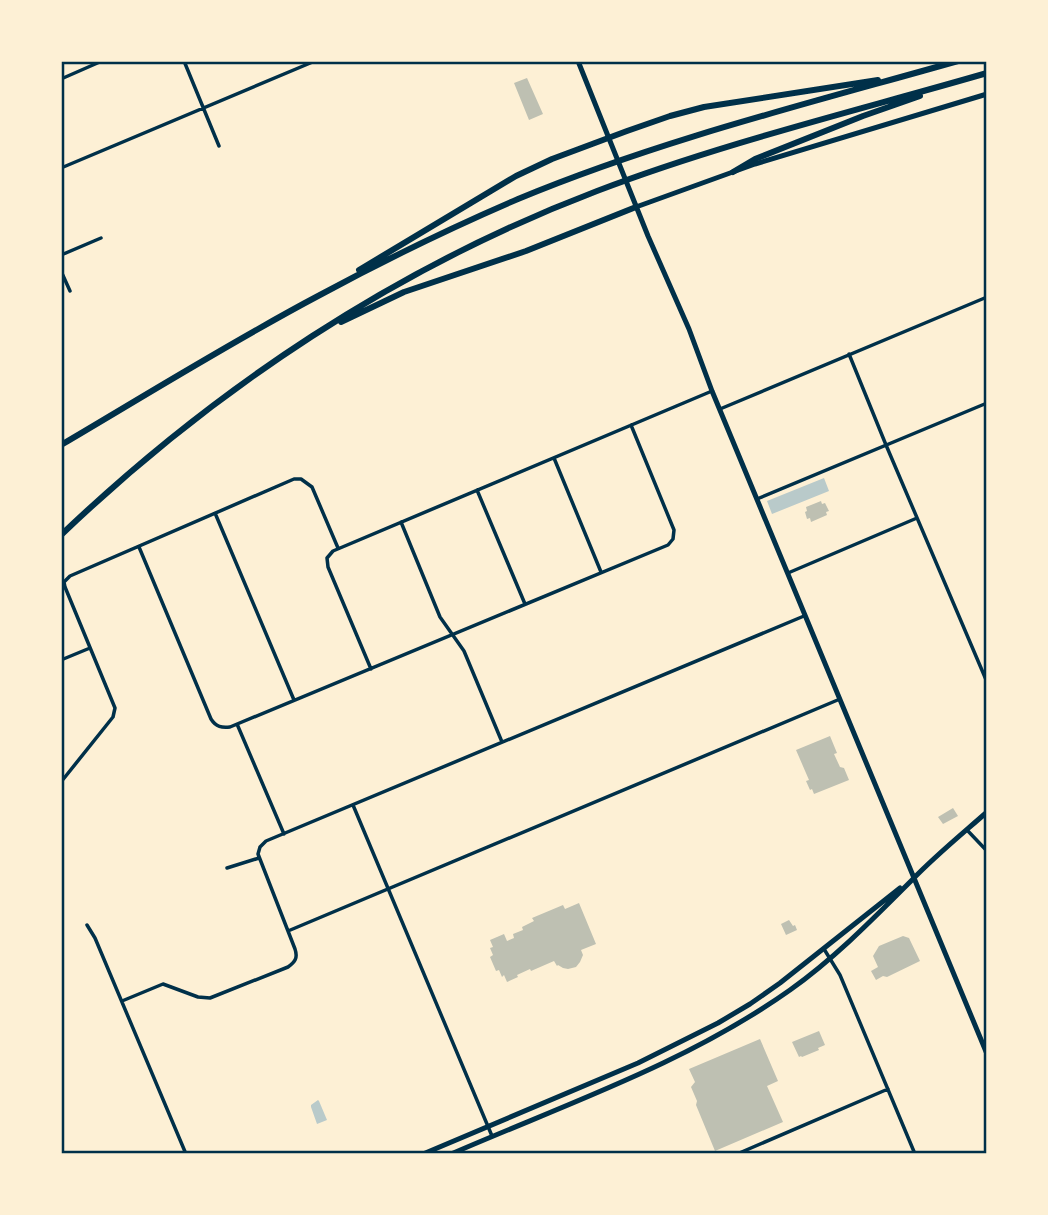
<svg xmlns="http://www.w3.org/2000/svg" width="1048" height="1215" viewBox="0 0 1048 1215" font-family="'Golos Text',sans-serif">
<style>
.green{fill:#b9caca}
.building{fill:#bec0b2}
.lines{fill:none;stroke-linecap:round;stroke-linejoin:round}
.minor{stroke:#003049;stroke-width:3.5}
.secondary{stroke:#003049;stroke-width:5}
.motorway{stroke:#003049;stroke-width:6}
.neatline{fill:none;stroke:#003049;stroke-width:2.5}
</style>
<rect width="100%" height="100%" fill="#fdf0d5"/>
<path class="green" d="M824,478L829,491L772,514L767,501Z
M318,1100L319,1101L327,1120L317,1124L311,1107V1105Z"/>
<path class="building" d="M527,78L543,114L529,120L514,83Z
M821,501L822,504L825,503L829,511L826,512L827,515L811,522L810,518L807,519L805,512L807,511L806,507Z
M830,736L837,753L834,754L840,767L844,768L849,780L814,794L812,789L810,790L806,781L809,780L796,750Z
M953,808L958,816L943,824L938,817Z
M579,903L596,944L581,950L583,955L580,962L576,967L568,969L563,968L558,965L557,966L554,961L531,971L530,969L517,975L518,977L507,982L504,975L502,977L499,970L496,971L490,957L493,955L490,948L493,947L490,940L504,934L507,941L514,938L513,934L523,930L522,927L534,921L532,918L563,905L565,909Z
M789,920L793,926L795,925L797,930L786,935L781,924Z
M903,936L909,938L920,961L887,977L883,976L876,980L871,971L878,967L873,956L879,946Z
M819,1031L825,1045L818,1048L819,1050L802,1057L801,1056L799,1057L792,1042Z
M760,1039L778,1081L767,1086L783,1122L715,1151L696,1105L697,1101L691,1087L695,1082L689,1069Z"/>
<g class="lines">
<path class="minor" d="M184,61L219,146
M61,79L102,61
M61,168L315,61
M61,255L101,238
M61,271L70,291
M849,354L886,445L987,682
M720,409L987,297
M554,458L601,572
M477,490L525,604
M757,499L987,403
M215,513L294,700
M401,522L440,617L464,651L502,742
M139,547L211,719C216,727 222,728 230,727L668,545L673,539L674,530L631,425
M788,573L917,518
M61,660L90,648
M371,669L328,567L327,558L333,551L712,391
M237,724L284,834
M61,782L113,717L115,708L65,587L64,582L70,576L294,479H301L312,487L338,548
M353,805L492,1136
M967,830L987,851
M227,868L259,858
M87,925L95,938L186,1154
M288,931L840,699
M824,949L840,975L915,1154
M122,1001L163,984L198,997L210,998L288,967C295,962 298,958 295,949L258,854L260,847L266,841L804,616
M737,1154L888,1089"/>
<path class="secondary" d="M578,61L648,236L689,329L712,391L987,1054
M636,207L755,164L987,94
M423,1154L638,1063L718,1023L750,1004L780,983L900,888
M451,1154C566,1104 687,1063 790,990C835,958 873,919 912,880C935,856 962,834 987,812"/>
<path class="motorway" d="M733,172L755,159L863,116L920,96
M359,270L516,176L552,159L627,131L670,116L704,107L878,80
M341,322L404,292L526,251L636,207
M61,445C146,395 231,342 318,296C383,261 450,228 518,199C660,140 810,103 958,61
M61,535C215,388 397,267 597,191C723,143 856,111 987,73"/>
</g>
<rect width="1048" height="1215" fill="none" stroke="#fdf0d5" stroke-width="126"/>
<rect x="63" y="63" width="922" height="1089" class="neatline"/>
</svg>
